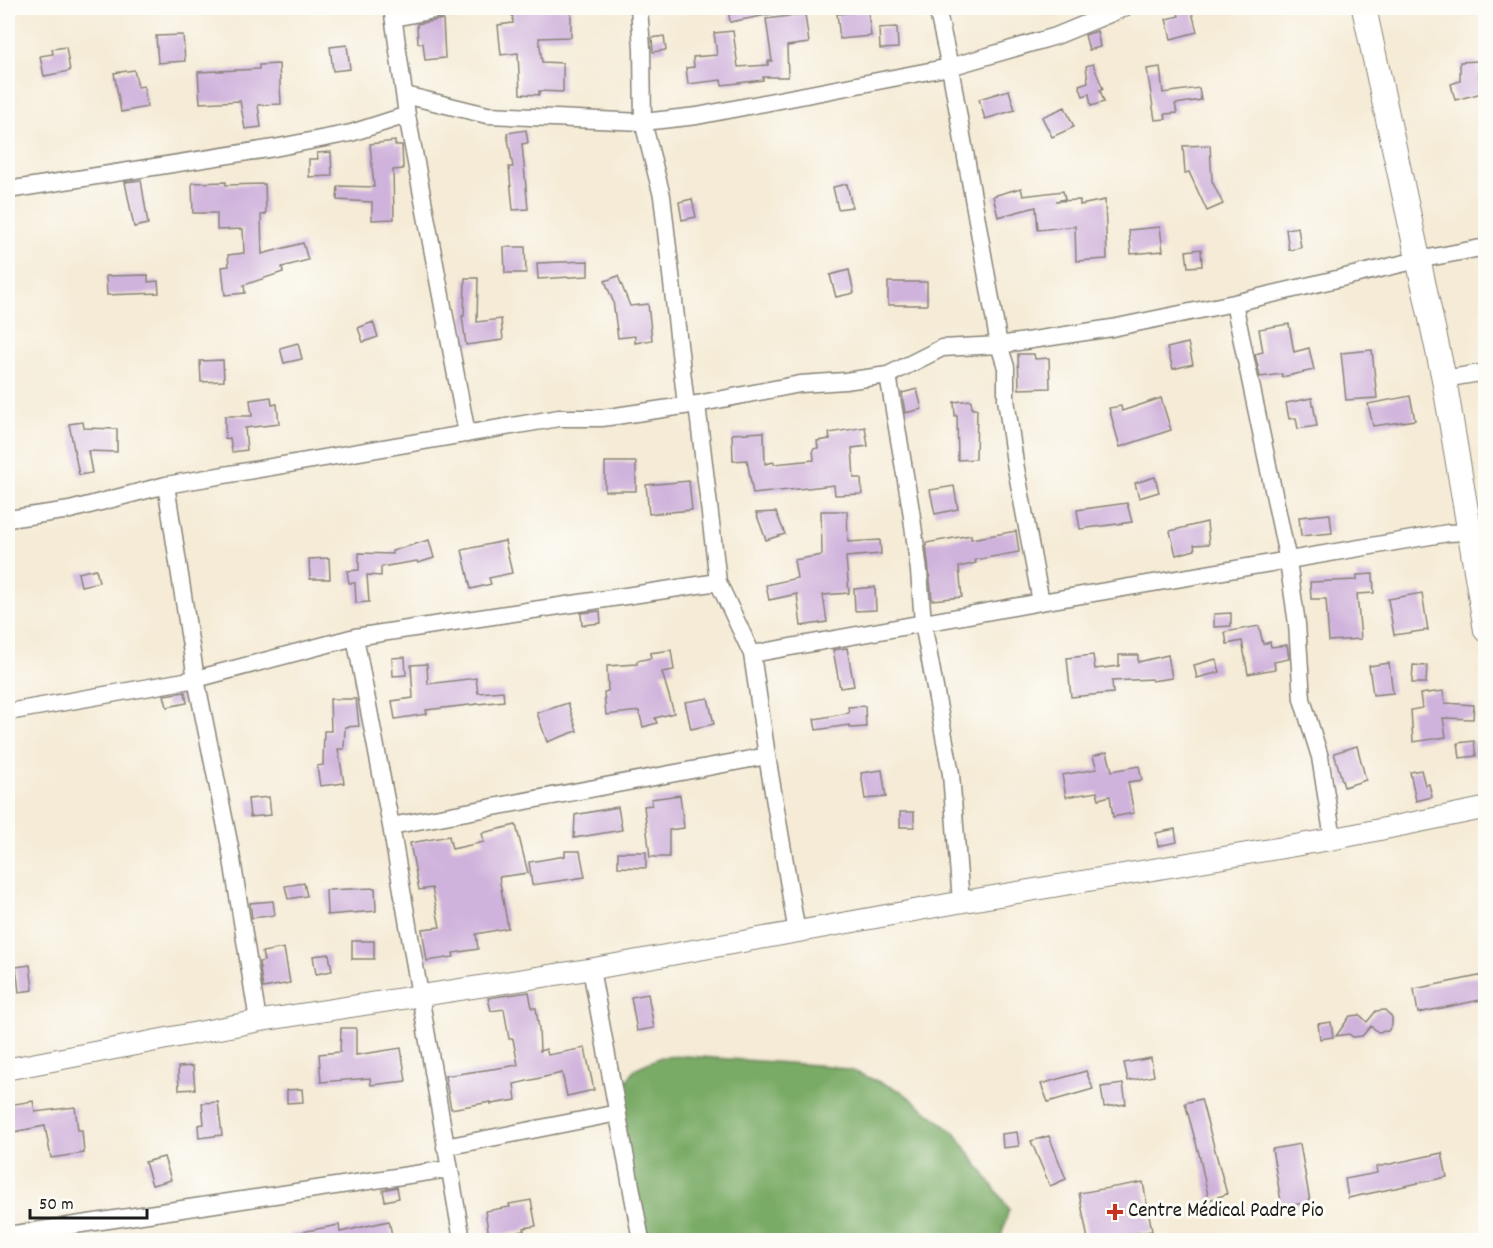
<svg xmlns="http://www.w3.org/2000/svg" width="1493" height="1248" viewBox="0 0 1493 1248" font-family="Dekko,sans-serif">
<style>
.forest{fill:#7aab66;stroke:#4b6441;stroke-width:1.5}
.building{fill:#d0b3dc}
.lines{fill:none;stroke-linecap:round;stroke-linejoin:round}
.minor-casing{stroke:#888479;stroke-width:19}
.tertiary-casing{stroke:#888479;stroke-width:23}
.secondary-casing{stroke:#888479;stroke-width:26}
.minor{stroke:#fff;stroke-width:16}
.tertiary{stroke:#fff;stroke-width:21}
.secondary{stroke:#fff;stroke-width:24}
.poi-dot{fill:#c8321e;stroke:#fdfcf7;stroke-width:2}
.labels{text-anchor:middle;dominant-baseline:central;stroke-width:6;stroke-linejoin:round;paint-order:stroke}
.poi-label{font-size:21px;fill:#1c1c1c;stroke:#fdfcf7;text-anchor:start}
</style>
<rect width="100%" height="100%" fill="#fdfcf7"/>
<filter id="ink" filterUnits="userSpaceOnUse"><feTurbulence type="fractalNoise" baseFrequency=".0167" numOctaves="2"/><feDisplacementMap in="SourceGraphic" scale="12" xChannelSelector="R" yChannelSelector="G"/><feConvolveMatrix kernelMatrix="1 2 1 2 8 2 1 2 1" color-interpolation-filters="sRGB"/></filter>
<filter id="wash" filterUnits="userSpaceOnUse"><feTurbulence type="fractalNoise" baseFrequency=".008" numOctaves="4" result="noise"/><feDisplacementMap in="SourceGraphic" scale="24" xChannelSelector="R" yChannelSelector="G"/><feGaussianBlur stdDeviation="1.35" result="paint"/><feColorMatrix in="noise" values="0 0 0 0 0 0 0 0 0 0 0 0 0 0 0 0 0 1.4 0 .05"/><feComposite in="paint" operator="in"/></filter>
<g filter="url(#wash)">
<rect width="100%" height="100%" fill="#f5ebd6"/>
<path class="forest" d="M686,1056L831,1066L853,1071L901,1091L956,1134L1009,1209L1000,1240H643L621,1133L622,1087L636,1068L661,1057Z"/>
<g id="blocks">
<path class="building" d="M571,8V37L539,38L542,62L563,63V92L539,91V95L520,94L518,53L501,55L498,25L513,23L512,9Z
M728,8H771L772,14L730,22Z
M1184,8H1191L1197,32L1171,39L1166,19L1179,16L1177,9Z
M868,11L871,36L840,39L837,14Z
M805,14L809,43L787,46L788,77H763V80L722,85L721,80L688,84L686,68L694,67L693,57L717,55L714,33L733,31L738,67L768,65V61H772L766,19Z
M443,19L445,58L425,60L423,43H418L417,24Z
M897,27L898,48L880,49L879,28Z
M1097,31L1100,47L1089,50L1085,35Z
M183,35L185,61L158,63L156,36Z
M664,36L666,50L653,52L652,38Z
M347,45L350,69L333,71L330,47Z
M66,47L70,71L44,76L40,56L53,54L52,49Z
M1478,61L1479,77L1482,93L1455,100L1451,84L1460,81V62Z
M279,64L281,104L258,105L261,127L245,129L240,101L200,103L198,72L259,69V65Z
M1093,64L1103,89L1100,90L1104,102L1091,106L1089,94L1083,96L1079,85L1088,82L1086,66Z
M1160,67L1163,93L1199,88L1201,100L1175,104L1177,113L1165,114L1166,119L1155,120L1147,69Z
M134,70L138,87L144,86L147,107L121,112L114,73Z
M1009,90L1015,110L985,119L979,99Z
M1065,107L1074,127L1052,137L1042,117Z
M526,130L528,143L522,144L528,209L513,210L509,167H513L507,133Z
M395,141V145H402L403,169L393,170L394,219L372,220V202L337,200L338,186L374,187L370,144Z
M1210,145L1212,181L1223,204L1207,211L1189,172L1185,173L1183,146Z
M331,152L332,176L309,177V159H318L317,153Z
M141,180L148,224L134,227L125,182Z
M226,182V185L265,184L266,214L261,215L262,254L303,243L308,260L282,267L283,272L244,285L245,293L225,295L222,267L229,266L228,255L244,253L243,229L217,230V213H193L192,183Z
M847,184L852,207L838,209L833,187Z
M1021,188L1023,196L1063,191L1065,199L1056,201L1080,200V205L1105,200L1107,259L1076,261L1075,226L1038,230L1036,207L998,217L993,196Z
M692,199L696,217L682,220L679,202Z
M1160,227L1163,251L1131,254L1129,230Z
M1298,227L1301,248L1289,250L1286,229Z
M504,247H525L526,273H505Z
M1201,249L1202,266L1188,267L1186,251Z
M588,261V276L538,279L537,263Z
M849,270L854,293L836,297L830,275Z
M148,275V282L158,281L159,293L107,295L106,276Z
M618,276L630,306L648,304L652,340L635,343V336L618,338L613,301L605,281Z
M465,278H478L477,322L501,319L503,340L466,345L462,316H464Z
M888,282H927V305H888Z
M373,322L378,337L363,342L358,328Z
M1289,324L1294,352L1309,348L1314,370L1282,377V374L1260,377L1255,354L1263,352L1259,329Z
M298,343L302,359L284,363L280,348Z
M1188,343L1193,364L1173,369L1167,348Z
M1372,350L1377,398L1346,400L1341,353Z
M1018,354H1034L1035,359L1049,358L1050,388L1019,389Z
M223,360L224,381L201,382L200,361Z
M917,389L922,409L905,413L902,393Z
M1410,396L1415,420L1373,426L1368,404Z
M271,397L272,405L277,404L279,424L245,428L247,450L232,452L230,438L225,439V416H252L250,400Z
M1161,398L1171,430L1120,447L1109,408L1121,406L1122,411Z
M1312,398L1317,426L1298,429L1296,418L1289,419L1286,403Z
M971,400L972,409H977L976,459L958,460L957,416H955L954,402Z
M83,422L84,428L117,429V452L88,451L92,473L79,475L69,424Z
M865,427L868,446L852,448L854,478H861L862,494L835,495L834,485L753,494L747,460L733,461L732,434L764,432L765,464L774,462V464L814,460L813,449L818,448L817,441L830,439L829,433Z
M605,462H636V491H605Z
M1155,477L1159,492L1139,498L1135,483Z
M689,481L692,510L649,514L646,485Z
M954,486L958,509L935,514L930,490Z
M1127,503L1132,522L1080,529L1077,510Z
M821,511H847L848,542L880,540L881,554L846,557L849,593L823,595L827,622L801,626L797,594L769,600L766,585L797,578L794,560L822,555Z
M776,512L785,534L766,540L756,513Z
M1330,514L1332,533L1301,536L1299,517Z
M1207,522L1209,544L1194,545L1195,550L1176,555L1170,531Z
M1016,531L1019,552L975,560L976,563L959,567L962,597L932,600L926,543L971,535V539Z
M429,540L434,558L418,563L417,561L381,567V576L367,575L369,602L356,603L355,583H349L347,571L359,570V553L392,554V551Z
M505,541L512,573L489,578L491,584L471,589L462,550Z
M329,558L330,579H310L309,559Z
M96,569L99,582L81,586L78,573Z
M1373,574L1374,593L1357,594L1361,639L1329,641L1326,599H1311L1310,582L1357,580V575Z
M875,587L876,610L855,611L854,589Z
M1422,593L1428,630L1394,635L1388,599Z
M600,611L601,623L582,625L581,613Z
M1231,613V626L1214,627V614Z
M1259,626L1263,644L1270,642L1271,647L1287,645L1289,659L1274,662L1275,669L1248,674L1242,641L1227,644L1225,632Z
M847,648L854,686L840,688L833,650Z
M671,650L674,670L662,672L674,713L655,718L657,723L643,727L639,711L606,715L604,692L608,691L607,666L637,664V661L651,658L650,653Z
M1093,655L1095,669L1119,666V655H1138V662L1168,655L1172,678L1152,681V679L1112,681L1113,693L1071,697L1067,658Z
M405,657L406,675L393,676L392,658Z
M1216,659L1220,672L1197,678L1194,665Z
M1389,663L1393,693L1373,695L1369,666Z
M427,664L428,684L476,678L478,693L503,691L504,701L426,710L427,714L395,719L392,701L413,698L411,665Z
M1413,665L1427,666L1426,683H1412Z
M1443,691L1445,703L1474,705L1473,719L1443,718L1446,737L1413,742L1411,710L1422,708L1420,694Z
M185,692L187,703L167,707L164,695Z
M708,698L714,724L691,729L685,702Z
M330,699H356L359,726L345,727L344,749H338L344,783L320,786L317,766L323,765L324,731H331Z
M568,703L577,731L547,742L537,713Z
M865,706L866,727L850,728L849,725L816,730L814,719L849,713L848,707Z
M1474,741L1476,756L1460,758L1458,743Z
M1357,746L1366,780L1344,787L1334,753Z
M1107,752L1112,771L1139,766L1142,780L1128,782L1134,813L1113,817L1110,796L1099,799L1097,792L1066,797L1062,775L1097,769L1093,756Z
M882,770L886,797L865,799L861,773Z
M1421,770L1425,785L1429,784L1432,797L1416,801L1410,772Z
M680,795L684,828L669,830V857H650L644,806L652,805L651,799Z
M269,797L271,815L250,817L248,799Z
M618,807L622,830L574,838L575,815Z
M900,812H914V827H900Z
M516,825L528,873L499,877L508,928L476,934L478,949L453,953L454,957L427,961L422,929L440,927L432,888L419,890L410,843L449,836L452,849L484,842L482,833Z
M1175,829L1177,842L1158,846L1156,833Z
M565,851H580L585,877L532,885L529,862L565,856Z
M618,852H646V868L618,867Z
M304,883L307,896L288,899L285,886Z
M375,888L376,911L327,915L326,890Z
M273,901L275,915L252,918L250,903Z
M352,941H374V959H352Z
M284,948L290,983L263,988L259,962L264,961L262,952Z
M329,954L332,971L316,974L313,956Z
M30,965L33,990L19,992L16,967Z
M1484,975L1485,999L1418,1013L1414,989Z
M529,992L532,1008H536L539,1029L540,1051L546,1049L548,1055L585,1048L594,1090L567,1096L562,1073L514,1084L516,1100L491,1104V1102L451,1109L445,1076L518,1065L513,1039H509L504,1009L491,1011L488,998Z
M648,994L654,1028L637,1031L631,997Z
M1385,1010L1392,1017V1025L1388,1031L1378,1032L1371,1026L1362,1036L1353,1037L1349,1034L1336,1036L1350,1016L1360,1015L1367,1022L1376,1011Z
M1331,1022L1333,1037L1320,1039L1318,1024Z
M341,1028H356V1055L401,1048L406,1081L371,1085L370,1078L321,1082L319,1054L340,1052Z
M1151,1058L1154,1076L1128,1081L1124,1063Z
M193,1066L195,1089L179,1090L178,1067Z
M1086,1071L1093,1089L1048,1102L1041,1084Z
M1123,1084L1126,1104L1104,1107L1101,1087Z
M302,1089L303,1102L287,1103V1090Z
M1201,1099L1227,1194L1209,1200L1199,1154L1185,1103Z
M33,1101L35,1112L75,1107L78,1130H82L84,1153L51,1158L45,1126L13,1132L8,1105Z
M218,1102L222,1135L199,1138L198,1125L204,1124L202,1103Z
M1017,1132L1019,1146L1003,1148L1002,1134Z
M1049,1136L1066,1179L1050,1186L1031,1141Z
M1300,1144L1310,1202L1282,1207L1272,1149Z
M1442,1153L1447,1177L1348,1198L1345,1179L1377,1173L1376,1167Z
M164,1157L171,1180L152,1185L145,1162Z
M1143,1182L1152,1231L1088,1240L1079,1193Z
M397,1187L399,1198L385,1201L383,1190Z
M531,1200L536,1226L524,1228V1231L489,1236L485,1211L510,1207L509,1204Z
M389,1221L393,1240H290V1234L339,1225L340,1232Z"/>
</g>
</g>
<g filter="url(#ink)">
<use href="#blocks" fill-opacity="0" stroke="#888479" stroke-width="1.5"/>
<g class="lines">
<defs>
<path id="minor" d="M392,8L407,115L467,434
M639,8L642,48L643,122L662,196L686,405
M937,8L950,67L999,345L1006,367V399L1015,463L1041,602
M394,18L444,8
M405,95L487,115L643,122L697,116L950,67L1056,36L1124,8
M8,190L274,148L351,133L407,115
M1234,303L1288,561L1297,624L1302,699L1320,757L1333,839
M888,375L911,510L919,571L923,623L951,774L961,902
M1444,379L1486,372
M697,404L718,582L752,654L767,756L797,933
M166,485L196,679L230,847L258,1021
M8,519L70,510L166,485L559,418H602L697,404L800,384L845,381L888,375L942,348L999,345L1112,328L1234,303L1418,260L1486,247
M355,637L391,826L462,1240
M752,654L1041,602L1448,533L1469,532
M8,712L196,679L355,637L718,582
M391,826L767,756
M591,969L641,1240
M445,1147L618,1113
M8,1235L449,1169"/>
<path id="tertiary" d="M8,1069L258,1021L591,969L961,902L1333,839L1486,808"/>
<path id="secondary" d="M1364,8L1444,379L1486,630"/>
</defs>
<use href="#minor" class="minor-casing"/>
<use href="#tertiary" class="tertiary-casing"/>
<use href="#secondary" class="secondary-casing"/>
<use href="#minor" class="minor"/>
<use href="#tertiary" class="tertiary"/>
<use href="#secondary" class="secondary"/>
</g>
</g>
<path class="poi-dot" d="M1112 1203h6v6h6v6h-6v6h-6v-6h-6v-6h6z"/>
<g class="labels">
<g class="poi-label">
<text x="1128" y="1212">Centre Médical Padre Pio</text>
</g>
</g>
<rect width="1493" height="1248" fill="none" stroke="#fdfcf7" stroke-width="30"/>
<path d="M30 1209v9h117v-9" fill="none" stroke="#1c1c1c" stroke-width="3"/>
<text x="39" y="1209" font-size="18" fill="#1c1c1c" stroke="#fdfcf7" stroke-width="4.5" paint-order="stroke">50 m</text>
</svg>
